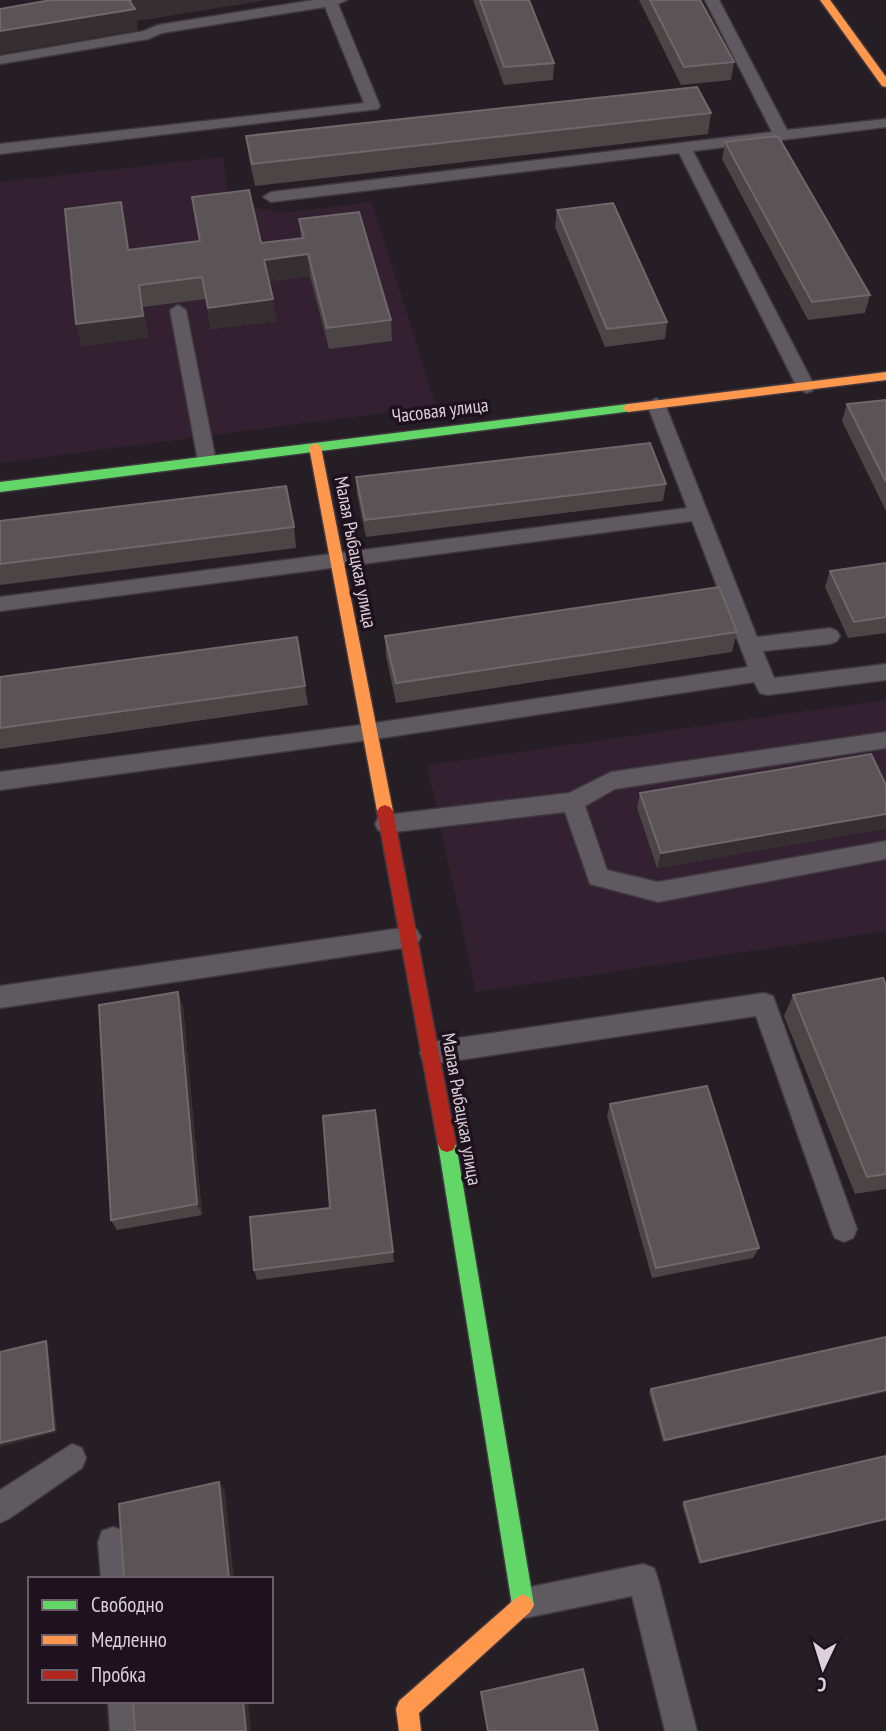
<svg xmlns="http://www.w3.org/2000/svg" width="886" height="1731" viewBox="0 0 886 1731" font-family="'PT Sans Narrow',sans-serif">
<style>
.built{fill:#332132}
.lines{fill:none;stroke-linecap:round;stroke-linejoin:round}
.lane-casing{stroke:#3f383f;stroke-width:3}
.fast-casing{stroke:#3f383f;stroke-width:3}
.slow-casing{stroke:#3f383f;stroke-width:3}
.jam-casing{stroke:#3f383f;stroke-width:3}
.lane{fill:#5f5a5f;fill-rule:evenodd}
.fast{fill:#63d668;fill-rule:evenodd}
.slow{fill:#ff974d;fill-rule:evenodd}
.jam{fill:#b3261e;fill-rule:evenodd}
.wall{fill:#4c4546}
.shaded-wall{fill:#362f32}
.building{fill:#5b5456;stroke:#6f676b;stroke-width:2}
.labels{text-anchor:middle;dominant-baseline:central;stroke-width:7;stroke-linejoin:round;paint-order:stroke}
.street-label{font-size:19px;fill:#dbd1da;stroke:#1f111e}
</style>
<rect width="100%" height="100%" fill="#261e25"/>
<path class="built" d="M223,157L229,201L282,213L372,202L436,406L0,463V182Z
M886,700V931L476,992L427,765Z"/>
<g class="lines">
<defs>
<path id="lane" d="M314,0H347L338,4L380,106L378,109L0,154V144L364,103L325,7L162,33L148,39L0,64V56L144,31L158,25Z
M705,0H719L787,130L886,119V127L693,151L815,387L812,391L806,393L797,387L679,153L271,202L263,197L271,192L772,132Z
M178,305L186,310L216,461L214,465H200L198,461L170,310Z
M656,398L665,404L757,637L830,628L837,631L840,636L837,641L830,644L763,651L774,678L886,664V680L767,695L760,693L754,682L368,740L0,790V772L368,724L748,667L692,521L0,611V597L687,508L647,404Z
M886,732V748L615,789L585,806L607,870L658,882L886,841V859L658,902L590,884L565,812L386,833L378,830L375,824L378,818L386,815L569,793L611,772Z
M409,927L417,930L421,937L417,944L409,947L0,1008V986Z
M764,993L773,996L776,1004L857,1229L853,1238L844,1242L835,1238L831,1229L756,1016L432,1064L423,1061L420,1053L423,1045L432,1042Z
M72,1444L82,1448L86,1458L82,1468L10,1518L0,1523V1490Z
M113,1527L124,1531L128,1542L131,1579H101L98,1542L102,1531Z
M643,1564L654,1568L658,1579L697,1731H665L632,1596L525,1618L514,1614L510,1603L514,1592L525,1588Z
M108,1701H140L142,1731H110Z"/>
<path id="fast" d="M628,404L634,408L632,411L0,492V482Z
M447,1136L453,1138L456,1144L534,1605L530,1612L523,1616L516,1612L512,1605L438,1144L441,1138Z"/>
<path id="slow" d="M820,0H830L886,77V87L882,86Z
M886,372V380L628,412L622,408L628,404Z
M315,443L321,447L393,811L390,815H380L377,811L309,447Z
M523,1594L530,1598L534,1605L530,1612L419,1713L421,1731H399L396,1709L399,1701L516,1598Z"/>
<path id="jam" d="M385,805L390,807L393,811L456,1144L453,1150L447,1152L441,1150L438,1144L377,811L380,807Z"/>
</defs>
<use href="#lane" class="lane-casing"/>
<use href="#fast" class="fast-casing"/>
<use href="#slow" class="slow-casing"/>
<use href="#jam" class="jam-casing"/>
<use href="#lane" class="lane"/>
<use href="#fast" class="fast"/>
<use href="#slow" class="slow"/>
<use href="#jam" class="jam"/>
</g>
<path class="wall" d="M473,0H529L554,63L553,80L504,85Z
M639,0H700L734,62L731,80L681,85Z
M711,113L708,134L255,186L249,158L246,136Z
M725,142L870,295L865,313L808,320L722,159Z
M192,197L261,243L301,238L299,219L391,320L392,341L329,349L310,276L269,281L276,321L211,329L206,299L143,307L148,337L82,346L76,324L126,224L129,249L199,241Z
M557,210L667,322L665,339L605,347L555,227Z
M886,400V511L842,421L847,404Z
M356,477L666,484L663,501L366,537L357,494Z
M0,521L294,527L296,548L0,585Z
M886,563V633L848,638L825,587L830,571Z
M737,632L732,652L396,703L386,656L385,636Z
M0,677L305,686L308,705L0,749Z
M886,785V828L657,868L637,808L640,793Z
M886,985V1189L855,1194L784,1016L793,995Z
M183,1006L202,1215L117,1230L111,1220Z
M610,1104L759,1248L753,1258L652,1278L607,1116Z
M393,1252L394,1262L257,1280L254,1270Z
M886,1337V1392L663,1442L649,1392L651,1389Z
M886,1456V1520L699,1564L682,1504L684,1502Z"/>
<path class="shaded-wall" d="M129,0H266L137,21L138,30L0,54V31Z
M121,202L126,224L132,271L128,250Z
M308,254L310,276L267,281L264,260Z
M139,285L148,337L82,346L76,324Z
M273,299L276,321L211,329L208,308Z
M886,814V828L657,868L661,853Z
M178,992L183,1006L202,1215L197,1204Z
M46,1341L48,1344L57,1432L0,1447V1443Z
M886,1390V1392L663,1442L665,1440Z
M219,1482L225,1490L234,1579H229Z
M886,1519V1520L699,1564L701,1562Z
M243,1701H248L251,1731H246Z"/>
<path class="building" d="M51,0H132H129L135,9L0,31V9Z
M480,0H529L554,63L504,67Z
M650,0H700L734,62L684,67Z
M697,87L711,113L252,164L246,136Z
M778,136L870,295L812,302L725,142Z
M249,190L261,243L304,238L299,219L359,212L391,320L327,328L308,254L264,260L273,299L208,308L202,277L139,285L143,316L76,324L65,209L121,202L128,250L200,241L192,197Z
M613,203L667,322L607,329L557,210Z
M886,400V482L847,404Z
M650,443L666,484L365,520L356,477Z
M286,486L294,527L0,564V521Z
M886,563V617L854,622L830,571Z
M719,587L737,632L396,683L385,636Z
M297,637L305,686L0,728V677Z
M871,754L886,785V814L661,853L640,793Z
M883,978L886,985V1174L867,1177L793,995Z
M178,992L197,1204L111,1220L99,1005Z
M707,1086L759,1248L656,1268L610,1104Z
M375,1110L393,1252L254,1270L250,1217L330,1208L323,1116Z
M886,1337V1390L665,1440L651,1389Z
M46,1341L54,1430L0,1443V1352Z
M886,1456V1519L701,1562L684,1502Z
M219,1482L229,1579H124L119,1504Z
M583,1669L598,1731H488L481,1692Z
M133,1701H243L246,1731H135Z"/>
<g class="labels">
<g class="street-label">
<text transform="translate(440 410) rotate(-7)">Часовая улица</text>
<text transform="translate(356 552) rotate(79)">Малая Рыбацкая улица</text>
<text transform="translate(462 1109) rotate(80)">Малая Рыбацкая улица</text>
</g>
</g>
<rect x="28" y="1577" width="245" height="126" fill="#1f111e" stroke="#6a5e69" stroke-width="2"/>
<rect x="42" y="1600" width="35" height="10" fill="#63d668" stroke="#6a5e69" stroke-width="2"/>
<text x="91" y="1612" font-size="21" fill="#dbd1da">Свободно</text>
<rect x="42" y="1635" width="35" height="10" fill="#ff974d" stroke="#6a5e69" stroke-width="2"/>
<text x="91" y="1647" font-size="21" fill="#dbd1da">Медленно</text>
<rect x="42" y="1670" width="35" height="10" fill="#b3261e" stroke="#6a5e69" stroke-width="2"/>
<text x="91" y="1682" font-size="21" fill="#dbd1da">Пробка</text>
<g transform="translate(823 1668) rotate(184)" stroke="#1f111e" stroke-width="5" paint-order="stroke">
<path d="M0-5L12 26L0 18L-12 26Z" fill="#dbd1da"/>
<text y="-10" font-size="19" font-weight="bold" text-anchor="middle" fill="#dbd1da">С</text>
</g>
</svg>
